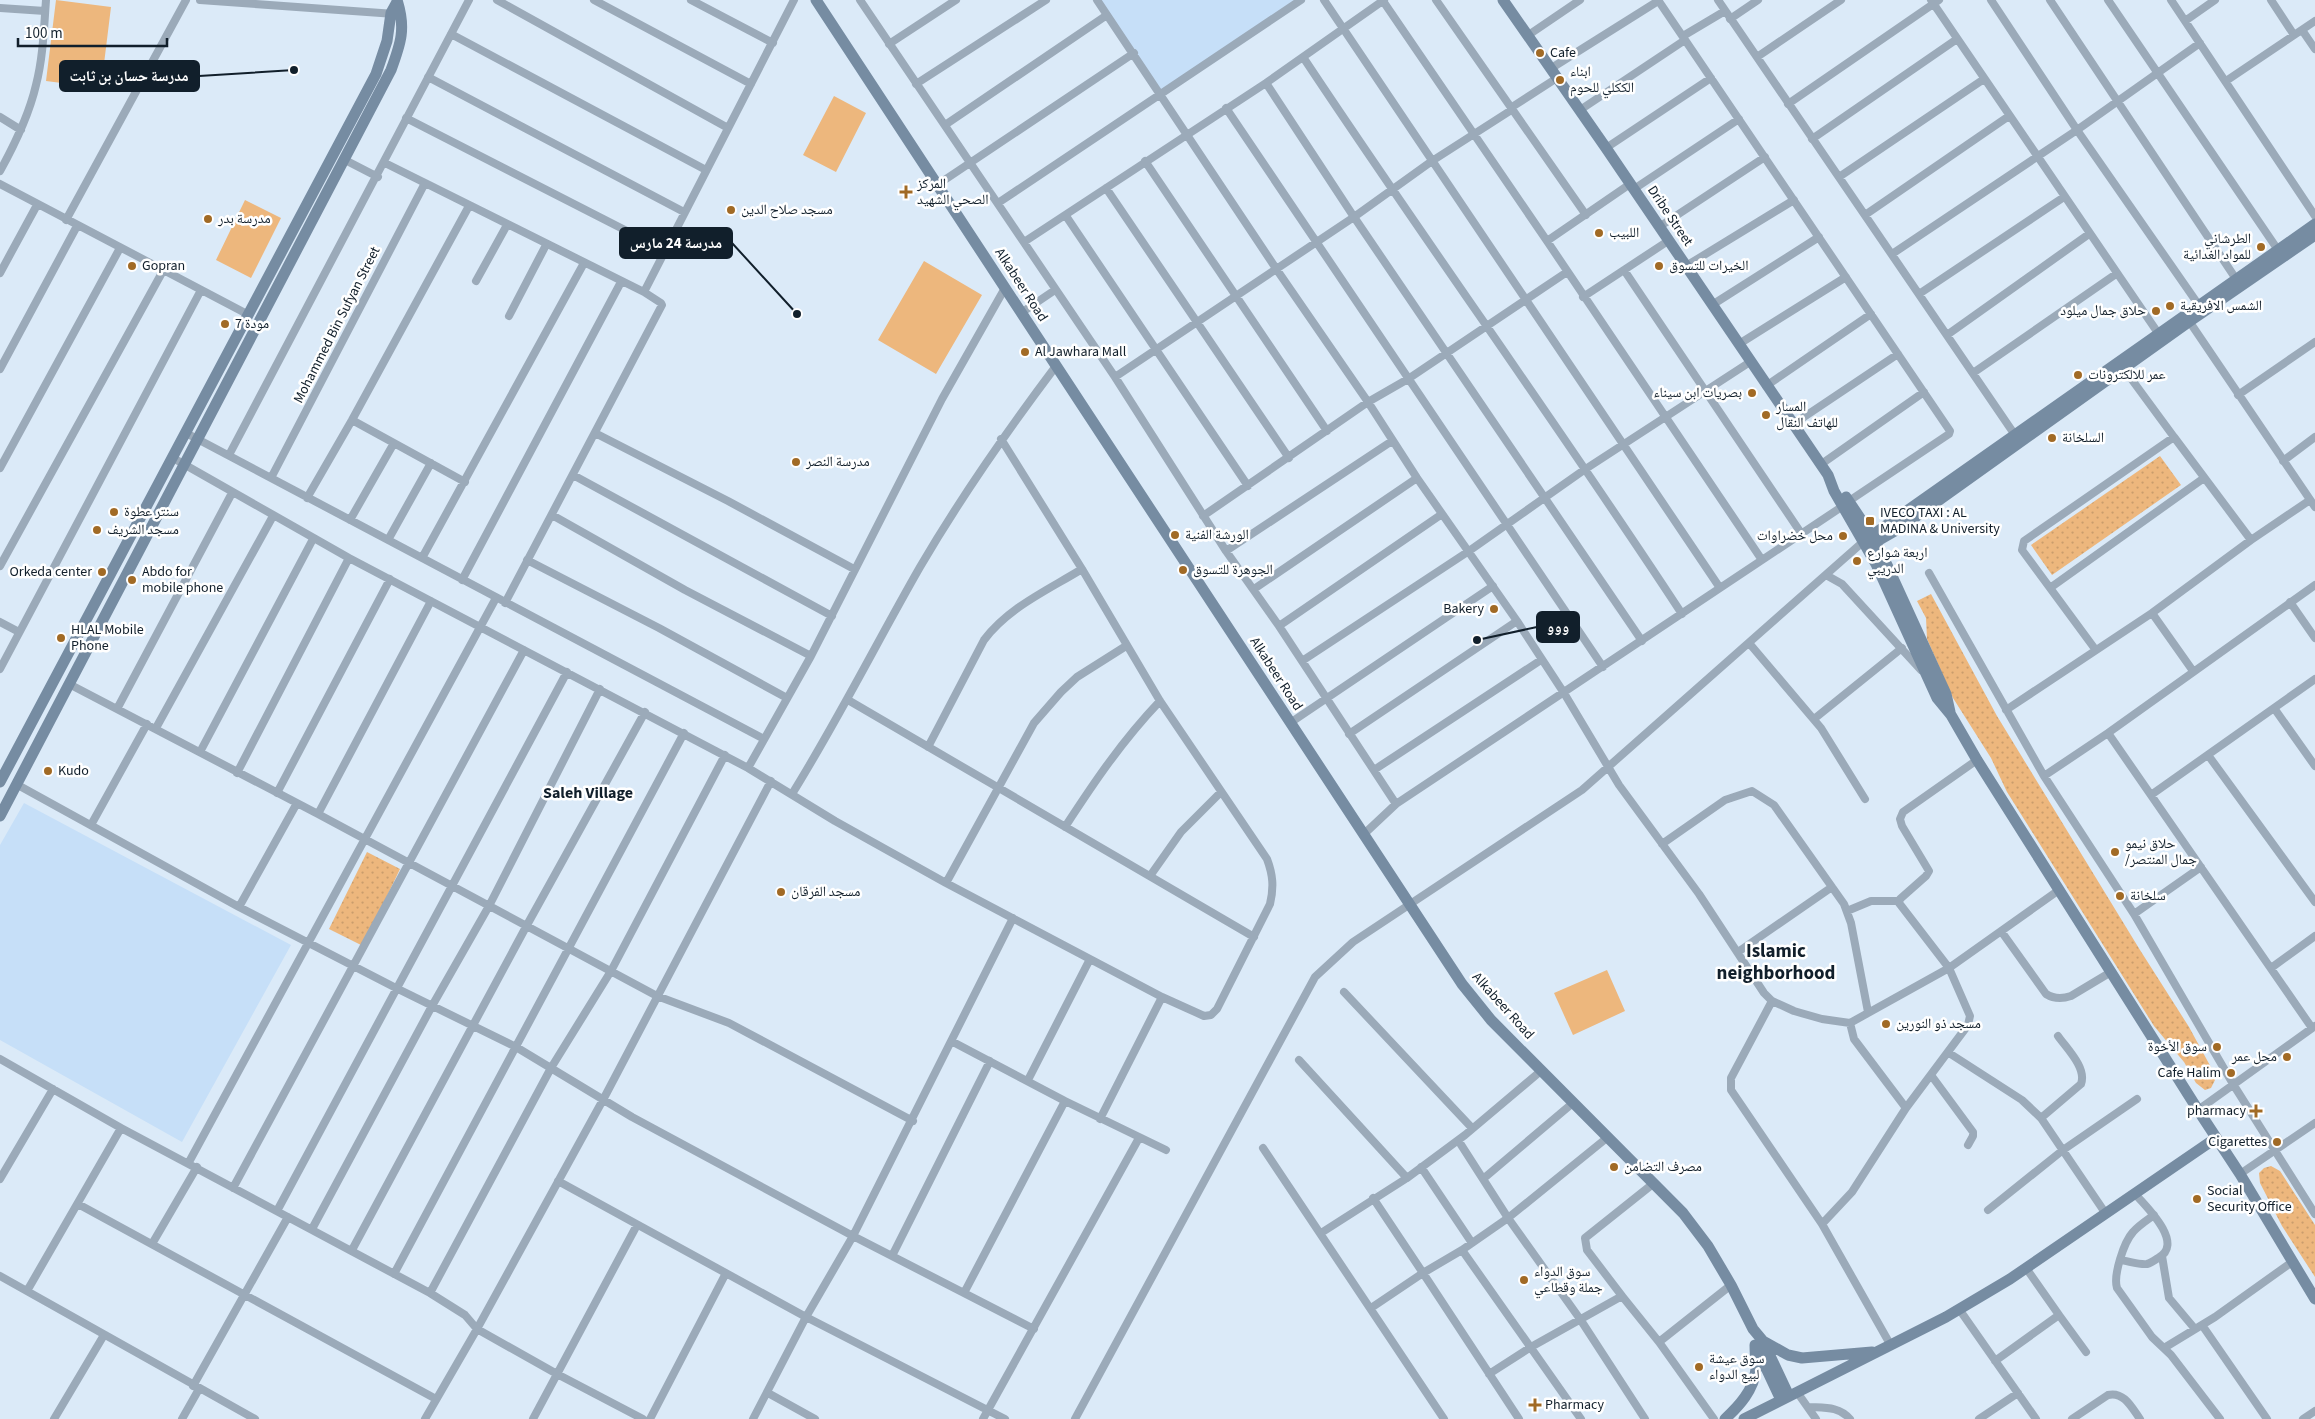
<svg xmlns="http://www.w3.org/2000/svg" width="2315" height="1419" viewBox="0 0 2315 1419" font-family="'Source Sans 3','Noto Naskh Arabic',sans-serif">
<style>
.built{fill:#c6dff8}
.park{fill:url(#park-dots)}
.pitch{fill:#edb77d}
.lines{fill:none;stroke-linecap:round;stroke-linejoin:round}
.street{stroke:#9baab9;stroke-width:8}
.secondary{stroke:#768ca2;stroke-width:11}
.poi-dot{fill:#a16a25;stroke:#fff;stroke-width:2}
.labels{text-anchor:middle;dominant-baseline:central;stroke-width:5;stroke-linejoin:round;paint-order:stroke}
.poi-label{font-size:14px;fill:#111f2b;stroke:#fff;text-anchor:start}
.street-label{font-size:14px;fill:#111f2b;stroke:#fff}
.quarter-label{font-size:16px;font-weight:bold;fill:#111f2b;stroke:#fff}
.district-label{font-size:19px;font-weight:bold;fill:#111f2b;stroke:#fff}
.leader{fill:none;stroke:#111f2b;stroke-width:2}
.callout-dot{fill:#111f2b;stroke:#fff;stroke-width:2}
.callout{fill:#111f2b;stroke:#111f2b;stroke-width:2}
.callout-label{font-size:15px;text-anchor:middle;font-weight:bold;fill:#fff}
</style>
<defs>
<pattern id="park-dots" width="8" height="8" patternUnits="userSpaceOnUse" patternTransform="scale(1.25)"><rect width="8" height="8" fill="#edb77d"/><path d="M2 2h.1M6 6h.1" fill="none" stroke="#ca9d6c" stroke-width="1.8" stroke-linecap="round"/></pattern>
</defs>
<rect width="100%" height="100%" fill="#dbeaf8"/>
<path class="built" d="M1097,0H1301L1161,94Z
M24,803L291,945L182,1142L0,1040V845Z"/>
<path class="park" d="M2160,456L2181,485L2052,575L2031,545Z
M1931,594L1997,716L2140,950L2189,1027L2213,1071L2215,1080L2211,1088L2205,1090L2196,1083L2184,1062L2154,1026L2007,792L1991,758L1953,698L1927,639L1926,618L1917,601Z
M367,852L400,869L363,946L329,929Z
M2271,1166L2280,1171L2315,1225V1277L2282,1226L2260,1183L2259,1173L2264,1168Z"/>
<path class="pitch" d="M56,0L111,7L101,88L46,81Z
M834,96L866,113L836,172L803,155Z
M245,200L281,218L251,278L216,260Z
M924,261L982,295L936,374L878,340Z
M1607,970L1625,1011L1573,1035L1554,993Z"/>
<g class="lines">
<path class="street" d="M200,0L395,14
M497,0L728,128
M594,0L751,84
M691,0L773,43
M860,0L1115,377L1226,551L1279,626L1396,804L1843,506
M1097,0L1277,270L1368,402L1417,478L1517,621L1564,693L1619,785L1699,894L1764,993L1772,1001L1794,1011L1822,1019L1850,1023L1949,968L2059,890
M1324,0L1720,588
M1436,0L1586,215
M1658,0L1950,431L1949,434L1849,501
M1718,0L2017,438
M1931,0L2158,333
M1991,0L2077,130L2198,304
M2050,0L2236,279
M2108,0L2278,250
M2171,0L2315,216
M2271,0L2294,35
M1383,1L1547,241L1762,560
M0,8L45,11
M1730,19L1758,0
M2185,21L2215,0
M2302,30L2315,49
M451,34L706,170
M1527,36L1580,0
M1683,36L1725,11
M889,44L956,0
M1303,57C1427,244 1559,426 1682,614
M1757,57L1841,0
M1550,69L1658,1
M428,77L684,212
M2226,81L2315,21
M1266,83L1354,217L1642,641
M916,84L1046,0
M1788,104L1939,0
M1512,107L1557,78
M1226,108L1603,667
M1580,110L1685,40
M0,117L21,130
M406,118L664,250
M945,125L1107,15
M1812,139L1957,39
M1606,148L1711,78
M345,160L378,177
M1145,161L1327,431
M385,163L644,292L661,303L662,305L505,603
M0,171C15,144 29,115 36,85C43,58 44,28 46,0
M1839,177L1984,79
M0,184L249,315
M937,185L1134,53
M1106,188L1289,458
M1634,189L1739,119
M998,203L1301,0
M1865,215L2009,116
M1066,216L1248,486
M66,220L186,0
M1659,227L1765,157
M1547,241L1630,184
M1024,242L1266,83L1384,0
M1892,254L2077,130L2200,43
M1686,266L1794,200
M1624,270L1801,533
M0,273L37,205
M476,281L507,225
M644,292L794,0
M1919,294L2064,197
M1583,297L1668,241
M1712,305L1819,237
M1021,313L1055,290
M509,316L546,245
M2187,318L2315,507
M1947,335L2089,234
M1739,344L1846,277
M0,369L77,226
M2124,369L2174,437
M1973,373L2116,274
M1115,377L1354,217L1432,161L1513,109
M1766,386L1871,314
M2238,395L2315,342
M352,420L465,482
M1792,425L1898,354
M186,433L764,739
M595,433L728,501L854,569
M229,455L469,0
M173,458L349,558L748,768L835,821L946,883L1162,997L1204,1016L1211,1015L1217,1009L1270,904C1274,887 1273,875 1267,859L1160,701L1082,569L1001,439
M2283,461L2315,437
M1820,465L1924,392
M0,468L120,248
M573,475L832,616
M271,478L425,183
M307,498L352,420L469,206
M552,515L685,590L811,656
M1203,516L1368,402L1408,379L1567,272
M350,520L394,443
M388,540L431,463
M1226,551L1392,441
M422,558L584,263
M527,560L659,628L787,698
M0,566L164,269
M1929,573L2044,776L2134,914L2233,1084L2315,1214
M1826,575L1842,584L1921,670
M462,580L621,282
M2050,588L2204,478
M1254,589L1417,478
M2290,602L2315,638
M2152,613L2193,671
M0,622L19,632
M1279,626L1442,514
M1749,643L1821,728L1865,799
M2095,649L2022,550L2024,541L2174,437L2251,540
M1302,661L1469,551L1584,470L1750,362
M0,669L201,290
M69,684L318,814L657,996L729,1023L913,1121
M848,700L1254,937
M2274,708L2315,766
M117,709L232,493
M2006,710L2152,613L2251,540L2310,500
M1814,719L1902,648
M1290,723L1493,586
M156,728L273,516
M2108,733L2312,1028
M1349,734L1517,621
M928,747L984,640C1009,607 1048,590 1082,569
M200,752L313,539
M2208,755L2315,902
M748,768L811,656L942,399L1005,288
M1374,770L1541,660
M237,773L349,558
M2044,776L2108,733L2315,585
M16,784L239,907L396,988L516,1047L632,1117L853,1236L1034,1329
M277,793L390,579
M792,794C838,720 877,642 920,567C961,497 1007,431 1056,366
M2151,795L2315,679
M318,814L431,601
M91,825L147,724
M1065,827C1095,781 1122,741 1160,701
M1363,835L1396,804
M1662,844L1725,800L1752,791L1774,805L1844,904L1851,923L1868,1012
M1150,876L1181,832L1221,792
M946,883L1034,723L1061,692L1077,677L1126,646
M239,907L297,803
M1847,911L1871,901H1898
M2134,914L2201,867
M2001,931L2046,994C2054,999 2062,999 2071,996L2111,972
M1738,952L1832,887
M2271,968L2315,936
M1344,992L1472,1128
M1772,1001L1731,1078V1090L1822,1224L1890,1344
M1850,1023L1854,1039L1906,1108
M953,1042L1065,1101L1166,1150
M1949,1053L2022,1100L2041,1118L2106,1214
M0,1059L121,1128L430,1293L465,1315L477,1329L557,1374L643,1419
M1299,1060L1407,1178
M1931,1075L1973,1132V1136L1968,1145
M1028,1080L1090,959
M2198,1110L2315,1026
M2041,1118L2081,1084C2087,1068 2067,1049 2058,1036
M1100,1119L1162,997
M1458,1140L1508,1218L1608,1137
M1263,1148L1444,1419
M189,1162L496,598
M1421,1167L1472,1243
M2240,1174L2315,1123
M0,1179L53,1089
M1483,1179L1574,1102
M558,1181L806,1317L1005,1419
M233,1188L524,650
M78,1204L436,1399
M1988,1210L2063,1150L2137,1099
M277,1211L567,672
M2154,1215C2147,1220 2138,1226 2133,1232C2124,1242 2113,1275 2117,1288L2152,1337L2171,1355L2220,1419
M1822,1224L1852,1192L1906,1108L1968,1025L1970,1016L1949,968L1899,903L1900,899L1926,876L1929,871L1902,826L1900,819L1903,812L1977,760
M312,1229L432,1006L489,906L600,689
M1321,1233L1407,1178L1465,1135L1542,1070
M152,1244L197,1167
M352,1250L527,925L645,712
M1462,1250L1581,1419
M892,1256L990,1061
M2162,1256L2169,1298L2195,1329
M2120,1260C2128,1261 2140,1265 2147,1264C2151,1263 2155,1260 2158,1258C2185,1244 2147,1207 2135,1194
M394,1274L684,733
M0,1276L255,1419
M27,1291L121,1128
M430,1293L551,1068L611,971L725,755
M964,1293L1065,1101
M1622,1296L1587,1250L1585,1238L1654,1183
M1371,1308L1423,1273L1373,1198
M1959,1309L2036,1419
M2059,1315L2086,1352
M2202,1325L2267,1419
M1659,1342L1731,1285
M2164,1348L2215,1317L2292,1262
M1995,1361L2059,1315L2026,1268
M1489,1374L1531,1347L1622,1296L1659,1342L1714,1419
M193,1386L288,1217
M1797,1392L1816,1419
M768,1393L815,1419
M1808,1407C1824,1408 1839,1406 1850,1419
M54,1419L104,1335
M182,1419L199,1389
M425,1419L477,1329L604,1098L771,781
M533,1419L637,1225
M650,1419L726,1273
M753,1419L806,1317L853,1236L1013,918
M983,1419L1139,1138
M1075,1419L1315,977L1353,942L1582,790L1864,541
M1519,1419L1423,1273L1462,1250L1508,1218L1580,1319L1645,1419
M1979,1419L2018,1393
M2072,1419L2108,1395C2124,1391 2132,1408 2140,1419
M2303,1419L2315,1411"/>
<path class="secondary" d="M816,0L1462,984L1491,1020L1683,1213L1708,1246L1731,1285L1753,1329L1763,1341L1789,1396
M1503,0L1606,148L1828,475L1834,491L1876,564L1937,698L1951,715L1977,760L2198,1110L2240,1174L2315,1299
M1846,497L1872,536L1887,565L1946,694L1950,712
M1864,541L2315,224
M1867,547L1900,528L2190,321L2315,235
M0,782L376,74L387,41L391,13L397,2
M0,816L391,70C401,43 406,28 397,0
M1763,1341L1788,1355L1802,1358L1872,1352
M1758,1351L1781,1400
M1725,1419C1739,1406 1754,1390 1756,1369C1756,1361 1755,1354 1755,1345
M1744,1419L1946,1317L2010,1279L2216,1138"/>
</g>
<g class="poi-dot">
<circle cx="1540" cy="53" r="5"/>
<circle cx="1560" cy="80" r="5"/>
<path d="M903.5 184.5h5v5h5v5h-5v5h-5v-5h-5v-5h5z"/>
<circle cx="731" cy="210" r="5"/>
<circle cx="208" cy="219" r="5"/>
<circle cx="1599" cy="233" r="5"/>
<circle cx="2261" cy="247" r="5"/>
<circle cx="132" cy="266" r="5"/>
<circle cx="1659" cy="266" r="5"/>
<circle cx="2170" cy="306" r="5"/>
<circle cx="2156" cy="311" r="5"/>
<circle cx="225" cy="324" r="5"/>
<circle cx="1025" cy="352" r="5"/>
<circle cx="2078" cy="375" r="5"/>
<circle cx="1752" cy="393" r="5"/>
<circle cx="1766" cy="415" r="5"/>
<circle cx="2052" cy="438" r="5"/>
<circle cx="796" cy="462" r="5"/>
<circle cx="114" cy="512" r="5"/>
<rect x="1865" y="516" width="10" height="10" rx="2.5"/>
<circle cx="97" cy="530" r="5"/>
<circle cx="1175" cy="535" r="5"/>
<circle cx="1843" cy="536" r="5"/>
<circle cx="1857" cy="561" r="5"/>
<circle cx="1183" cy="570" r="5"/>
<circle cx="102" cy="572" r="5"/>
<circle cx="132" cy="580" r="5"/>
<circle cx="1494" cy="609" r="5"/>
<circle cx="61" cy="638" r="5"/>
<circle cx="48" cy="771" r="5"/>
<circle cx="2115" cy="852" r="5"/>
<circle cx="781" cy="892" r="5"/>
<circle cx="2120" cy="896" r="5"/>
<circle cx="1886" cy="1024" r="5"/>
<circle cx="2217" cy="1047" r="5"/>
<circle cx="2287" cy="1057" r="5"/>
<circle cx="2231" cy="1073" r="5"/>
<path d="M2253.5 1103.5h5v5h5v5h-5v5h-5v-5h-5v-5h5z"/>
<circle cx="2277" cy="1142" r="5"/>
<circle cx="1614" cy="1167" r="5"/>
<circle cx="2197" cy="1199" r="5"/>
<circle cx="1524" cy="1280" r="5"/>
<circle cx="1699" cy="1367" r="5"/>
<path d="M1532.5 1397.5h5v5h5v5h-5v5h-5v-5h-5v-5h5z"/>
</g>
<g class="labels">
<g class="poi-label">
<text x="1550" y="53">Cafe</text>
<text x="1570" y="72">ابناء<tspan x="1570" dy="16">الككلي للحوم</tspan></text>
<text x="917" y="184">المركز<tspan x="917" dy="16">الصحي الشهيد</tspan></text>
<text x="741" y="210">مسجد صلاح الدين</text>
<text x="218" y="219">مدرسة بدر</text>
<text x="1609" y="233">اللبيب</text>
<text x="2251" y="239" text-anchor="end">الطرشاني<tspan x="2251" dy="16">للمواد الغدائية</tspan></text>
<text x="142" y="266">Gopran</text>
<text x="1669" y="266">الخيرات للتسوق</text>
<text x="2180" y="306">الشمس الافريقية</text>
<text x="2146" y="311" text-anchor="end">حلاق جمال ميلود</text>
<text x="235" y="324">مودة 7</text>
<text x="1035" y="352">Al Jawhara Mall</text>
<text x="2088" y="375">عمر للالكترونات</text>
<text x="1742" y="393" text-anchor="end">بصريات ابن سيناء</text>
<text x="1776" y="407">المسار<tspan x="1776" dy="16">للهاتف النقال</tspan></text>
<text x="2062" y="438">السلخانة</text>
<text x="806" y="462">مدرسة النصر</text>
<text x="124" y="512">سنتر عطوة</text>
<text x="1880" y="513">IVECO TAXI : AL<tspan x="1880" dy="16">MADINA &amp; University</tspan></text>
<text x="107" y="530">مسجد الشريف</text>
<text x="1185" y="535">الورشة الفنية</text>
<text x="1833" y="536" text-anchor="end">محل خضراوات</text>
<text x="1867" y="553">اربعة شوارع<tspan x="1867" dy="16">الدريبي</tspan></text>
<text x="1193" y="570">الجوهرة للتسوق</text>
<text x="92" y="572" text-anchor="end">Orkeda center</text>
<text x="142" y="572">Abdo for<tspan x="142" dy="16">mobile phone</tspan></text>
<text x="1484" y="609" text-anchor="end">Bakery</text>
<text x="71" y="630">HLAL Mobile<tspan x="71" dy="16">Phone</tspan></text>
<text x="58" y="771">Kudo</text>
<text x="2125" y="844">حلاق نيمو<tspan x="2125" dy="16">/جمال المنتصر</tspan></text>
<text x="791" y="892">مسجد الفرقان</text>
<text x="2130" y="896">سلخانة</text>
<text x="1896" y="1024">مسجد ذو النورين</text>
<text x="2207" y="1047" text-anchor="end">سوق الأخوة</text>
<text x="2277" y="1057" text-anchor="end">محل عمر</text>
<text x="2221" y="1073" text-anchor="end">Cafe Halim</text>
<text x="2246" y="1111" text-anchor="end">pharmacy</text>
<text x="2267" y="1142" text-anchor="end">Cigarettes</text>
<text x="1624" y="1167">مصرف التضامن</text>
<text x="2207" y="1191">Social<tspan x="2207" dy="16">Security Office</tspan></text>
<text x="1534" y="1272">سوق الدواء<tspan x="1534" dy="16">جملة وقطاعي</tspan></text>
<text x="1709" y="1359">سوق عيشة<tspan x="1709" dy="16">لبيع الدواء</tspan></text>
<text x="1545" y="1405">Pharmacy</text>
</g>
<g class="street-label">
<text transform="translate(1670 216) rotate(56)">Dribe Street</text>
<text transform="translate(1021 285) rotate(57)">Alkabeer Road</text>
<text transform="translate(337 325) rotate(-63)">Mohammed Bin Sufyan Street</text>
<text transform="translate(1276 674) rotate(57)">Alkabeer Road</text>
<text transform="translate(1503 1006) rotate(48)">Alkabeer Road</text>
</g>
<g class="quarter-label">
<text x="588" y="793">Saleh Village</text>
</g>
<g class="district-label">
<text x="1776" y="951">Islamic<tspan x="1776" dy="22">neighborhood</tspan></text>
</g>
</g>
<path class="leader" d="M294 70L199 76M797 314L732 243M1477 640L1537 627"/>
<g class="callout-dot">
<circle cx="294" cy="70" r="5"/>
<circle cx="797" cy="314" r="5"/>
<circle cx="1477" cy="640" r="5"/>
</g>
<g class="callout">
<rect x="60" y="61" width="139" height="30" rx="5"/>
<rect x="620" y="228" width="112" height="30" rx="5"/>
<rect x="1537" y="612" width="42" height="30" rx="5"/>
</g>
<g class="callout-label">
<text x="129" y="81">مدرسة حسان بن ثابت</text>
<text x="676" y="248">مدرسة 24 مارس</text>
<text x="1558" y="632">ووو</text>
</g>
<path d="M18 38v8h149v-8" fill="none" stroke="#111f2b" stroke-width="2.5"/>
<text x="25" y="38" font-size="15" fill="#111f2b" stroke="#ffffff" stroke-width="4" paint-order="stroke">100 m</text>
</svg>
